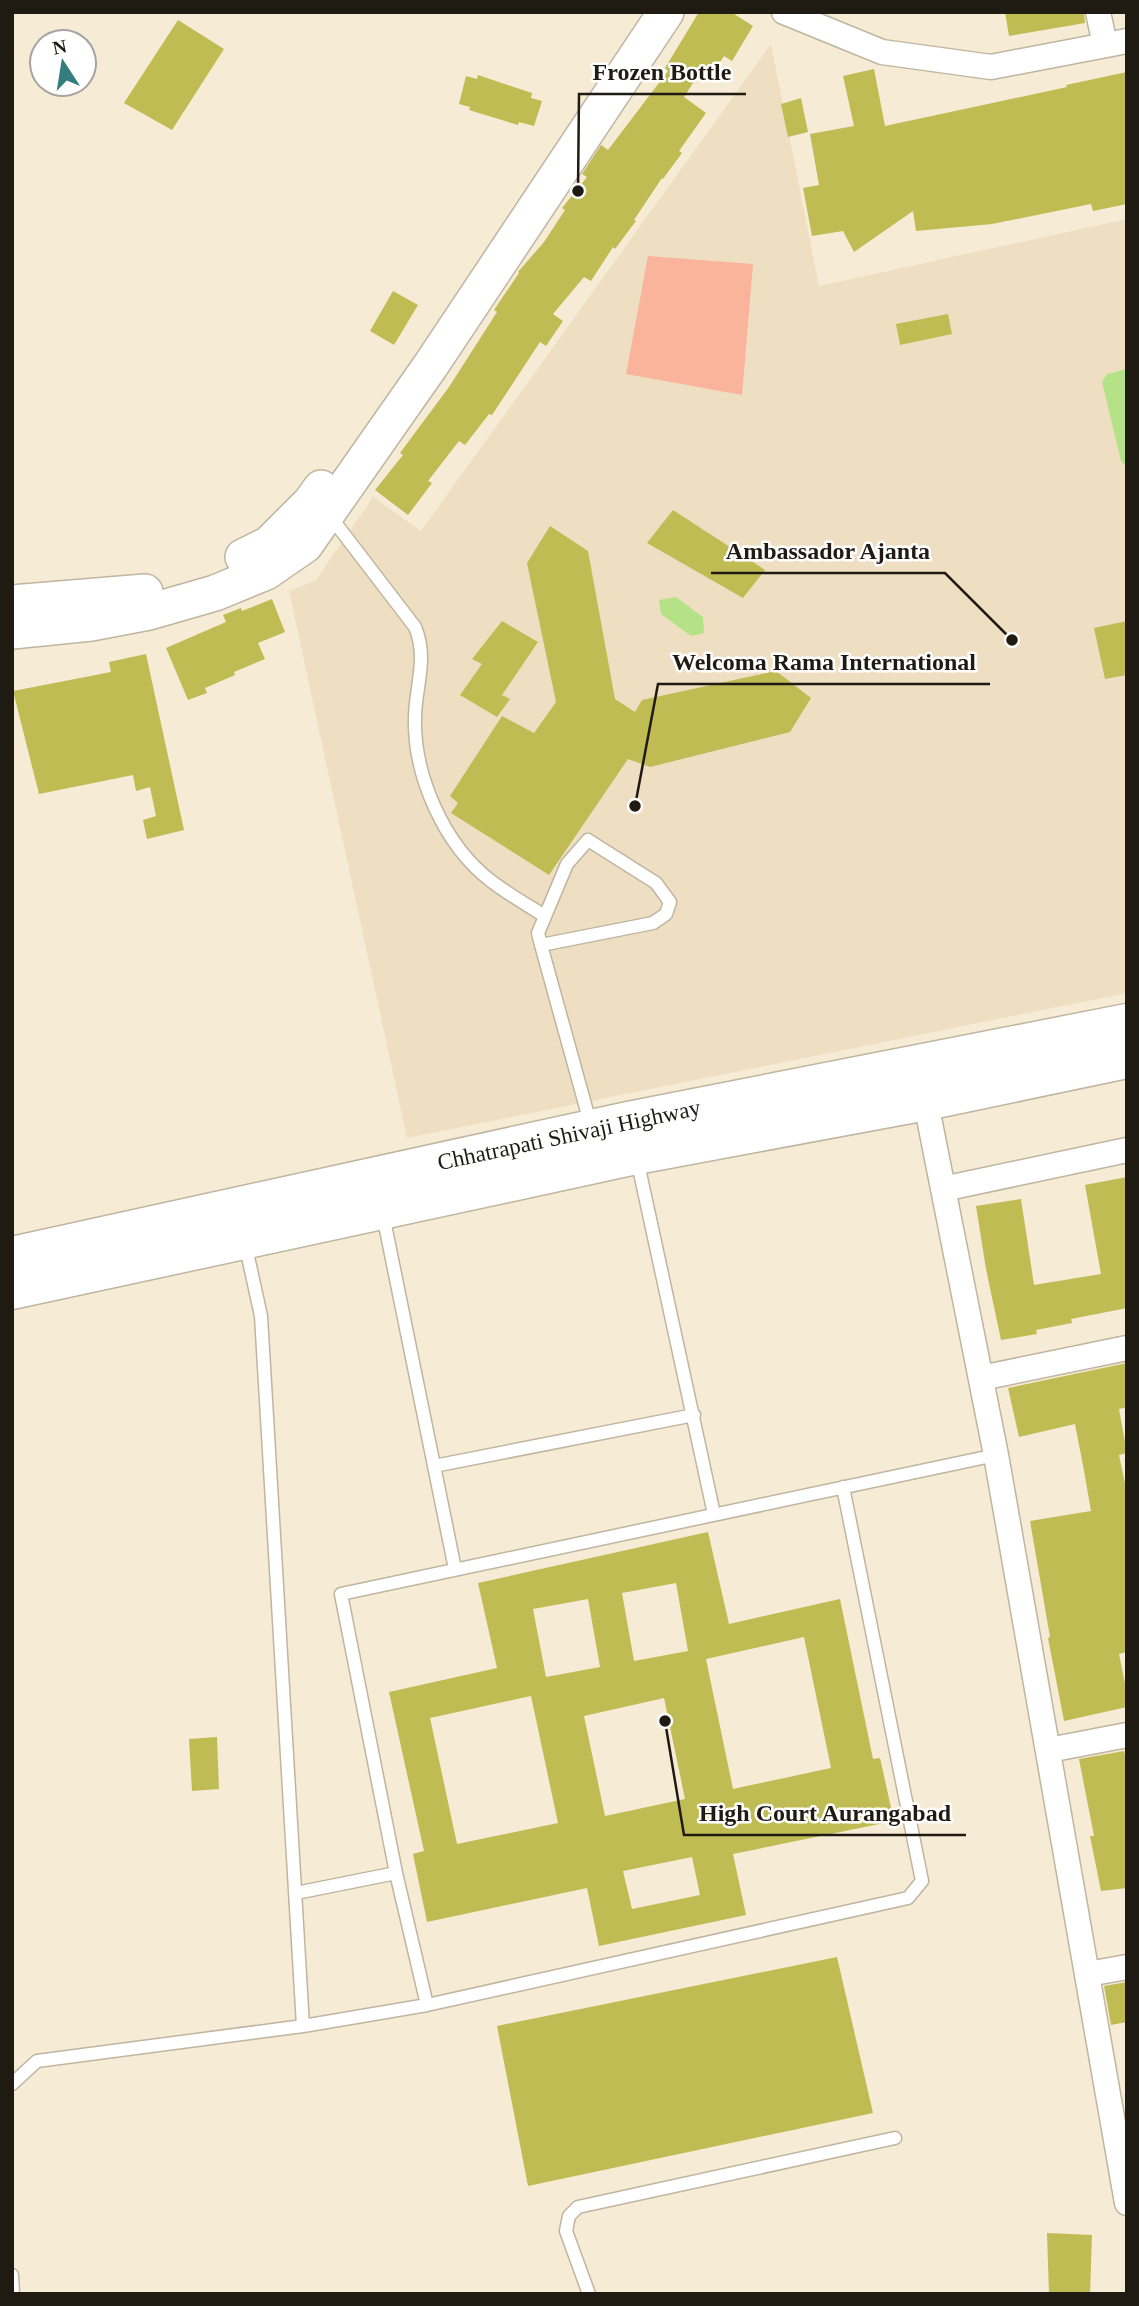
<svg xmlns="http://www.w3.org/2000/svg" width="1139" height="2306" viewBox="0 0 1139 2306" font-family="Georgia,serif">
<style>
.built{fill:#eedfc2}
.green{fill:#fab49c}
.water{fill:#b5e187}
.building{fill:#bfbc54;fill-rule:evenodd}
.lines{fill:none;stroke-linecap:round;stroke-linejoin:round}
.lane-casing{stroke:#bfb5a0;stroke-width:15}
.street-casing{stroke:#bfb5a0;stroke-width:27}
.secondary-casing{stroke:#bfb5a0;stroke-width:38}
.highway-casing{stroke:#bfb5a0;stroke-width:41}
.lane{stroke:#fff;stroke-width:12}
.street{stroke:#fff;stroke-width:24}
.secondary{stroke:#fff;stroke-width:35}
.highway{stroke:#fff;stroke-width:38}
.labels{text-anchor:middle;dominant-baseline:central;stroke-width:5;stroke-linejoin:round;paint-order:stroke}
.street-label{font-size:23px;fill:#1f1b13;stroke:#fff}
.leader{fill:none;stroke:#1f1b13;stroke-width:2.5}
.callout-dot{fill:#1f1b13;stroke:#fff;stroke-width:2.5}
.callout-label{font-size:24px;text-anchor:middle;font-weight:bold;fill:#1f1b13;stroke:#fff;stroke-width:5;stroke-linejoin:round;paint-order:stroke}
</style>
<rect width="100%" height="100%" fill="#f6ebd5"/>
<path class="built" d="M771,44L819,286L1127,219V993L407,1138L289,591L316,580L373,497L421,531Z"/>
<path class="green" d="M648,256L753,264L742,395L626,374Z"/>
<path class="water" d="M1127,369V467L1121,461L1102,382L1107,374Z
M676,597L703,617L704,633L691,636L661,614L659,600Z"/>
<path class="building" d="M699,12H731L753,26L732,61L724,56L710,78L700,72L684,97L706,113L679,151L682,153L663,179L662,178L634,220L636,221L615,249L613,247L591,281L584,277L553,314L563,321L546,346L540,342L492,415L489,414L465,445L459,441L428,481L432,483L408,515L375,490L403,455L400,453L449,387L497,312L494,310L519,273L518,272L544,242L565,210L562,208L587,177L582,174L601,145L608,150L668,71L665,68Z
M1005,12H1084L1085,23L1009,36Z
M178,20L224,49L172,130L124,103Z
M874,69L885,126L1067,87L1066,85L1127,72V204L1093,211L1091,204L992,224L916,231L913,211L854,252L843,231L812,236L803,188L819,185L810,134L854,126L843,76Z
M478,75L532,93L531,98L542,101L534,126L519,122L518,125L469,110L470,107L459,104L466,76L477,79Z
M801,98L808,132L788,137L781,104Z
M393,291L418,305L394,345L370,331Z
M948,314L952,334L900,345L896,324Z
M673,510L765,570L743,598L647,543Z
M550,526L588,551L615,699L635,712L642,700L776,671L811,698L790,732L650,767L628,759L549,875L451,813L458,803L450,796L502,716L534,733L556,702L527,563Z
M272,599L285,632L258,643L265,659L234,672L235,675L205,688L207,693L188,700L166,648L226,622L223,615L241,608L242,611Z
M502,621L538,642L502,695L510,699L497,717L460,695L482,664L472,659Z
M1127,621V675L1105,679L1094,628Z
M146,654L184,830L147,839L143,820L156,816L150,787L136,791L133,775L39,794L13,691L111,672L109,662Z
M1127,1177V1308L1071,1319L1072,1323L1036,1330L1037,1334L1001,1340L986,1269L976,1206L1021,1199L1034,1285L1101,1274L1085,1185Z
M1127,1363V1407L1119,1409L1127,1453L1119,1455L1127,1493V1652L1119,1654L1127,1693V1707L1064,1721L1048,1638L1050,1637L1030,1521L1091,1511L1084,1471L1075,1424L1019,1437L1008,1388Z
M708,1532L729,1624L840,1599L873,1759L880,1758L894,1821L733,1854L746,1915L599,1946L587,1888L427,1922L413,1854L424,1851L389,1692L497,1668L478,1583ZM676,1583L688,1651L634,1661L622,1593ZM588,1599L600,1667L546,1677L533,1609ZM804,1637L831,1768L733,1789L706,1659ZM531,1696L558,1823L457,1844L430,1718ZM664,1698L685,1799L605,1816L584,1716ZM692,1857L700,1895L632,1909L623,1871Z
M217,1737L219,1789L192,1791L189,1739Z
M1124,1751L1127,1764V1888L1101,1891L1090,1836H1094L1079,1759Z
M837,1957L873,2113L528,2186L497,2026Z
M1127,1982V2022L1111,2025L1104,1986Z
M1047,2233L1092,2235L1090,2294H1049Z"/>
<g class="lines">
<defs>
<path id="lane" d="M330,516L415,627C428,658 416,684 415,716C413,775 444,845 491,881C508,894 527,905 545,916
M541,945L653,923L666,914L670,902L656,883L588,840L567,864L538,933L541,945L591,1126
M637,1159L714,1514
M383,1215L455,1569
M434,1466L694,1415
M296,1893L396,1873
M427,2005L396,1873L341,1594L996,1455
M303,2026L427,2005L908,1898L922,1881L843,1487
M12,2084L37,2061L303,2026L261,1316L245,1243
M12,2275L13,2294
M589,2294L566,2231L569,2216L578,2207L895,2138"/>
<path id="street" d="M784,12L882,52L991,67L1127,41
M1098,12L1105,45
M923,1088L996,1455L1127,2203
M943,1189L1127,1150
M981,1378L1127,1348
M1049,1750L1127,1735
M1088,1974L1127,1967"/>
<path id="secondary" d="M243,557L269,544L311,502L321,488
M12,603L145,592
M12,631L91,623L149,612L215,593L266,572L305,545L431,365L666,12"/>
<path id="highway" d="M12,1256L628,1121L1127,1023
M12,1290L636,1155L926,1101L1127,1059"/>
</defs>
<use href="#lane" class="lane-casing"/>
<use href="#street" class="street-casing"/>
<use href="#secondary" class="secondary-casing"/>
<use href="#highway" class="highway-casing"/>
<use href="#lane" class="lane"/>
<use href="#street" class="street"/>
<use href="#secondary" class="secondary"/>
<use href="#highway" class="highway"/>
</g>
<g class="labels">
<g class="street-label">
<text transform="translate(569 1135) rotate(-12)">Chhatrapati Shivaji Highway</text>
</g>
</g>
<path class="leader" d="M578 191L579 94H746M1012 640L945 573H711M635 806L658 684H990M665 1721L684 1835H966"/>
<g class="callout-dot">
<circle cx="578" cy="191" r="7"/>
<circle cx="1012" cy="640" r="7"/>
<circle cx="635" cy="806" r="7"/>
<circle cx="665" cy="1721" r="7"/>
</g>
<g class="callout-label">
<text x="662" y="80">Frozen Bottle</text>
<text x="828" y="559">Ambassador Ajanta</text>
<text x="824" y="670">Welcoma Rama International</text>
<text x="825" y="1821">High Court Aurangabad</text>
</g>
<rect width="1139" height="2306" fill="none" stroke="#1f1b13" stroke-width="28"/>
<g transform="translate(63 63) rotate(348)"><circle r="33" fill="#ffffff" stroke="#a5a4a1" stroke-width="2"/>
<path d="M0-5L12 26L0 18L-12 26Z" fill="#347d7f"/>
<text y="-10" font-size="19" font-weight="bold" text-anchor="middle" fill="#1f1b13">N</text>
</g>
</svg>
